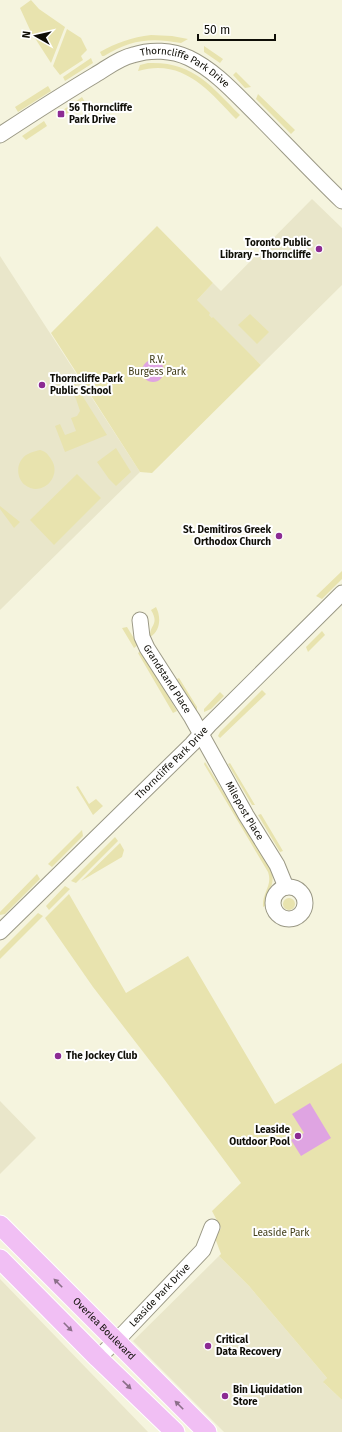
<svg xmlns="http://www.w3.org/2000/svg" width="342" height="1432" viewBox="0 0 342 1432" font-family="'Fira Sans',sans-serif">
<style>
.built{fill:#e9e6ca}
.green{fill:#e8e3ae}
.water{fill:#dfa4e2}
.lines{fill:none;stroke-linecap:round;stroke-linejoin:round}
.minor-casing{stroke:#9b9986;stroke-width:17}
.major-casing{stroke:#fff;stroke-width:21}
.minor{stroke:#fff;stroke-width:15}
.major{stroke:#f1bff4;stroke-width:19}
.oneway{fill:#8b6f89}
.poi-dot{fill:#8c2b93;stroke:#fff;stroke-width:1.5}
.labels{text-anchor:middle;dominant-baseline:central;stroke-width:4;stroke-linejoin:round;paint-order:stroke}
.street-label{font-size:10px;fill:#0f0e07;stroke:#fff}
.poi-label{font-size:10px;font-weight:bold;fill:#0f0e07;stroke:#fff;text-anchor:start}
.park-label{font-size:10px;fill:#403c18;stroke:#fff}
</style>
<rect width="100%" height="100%" fill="#f5f4de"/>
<path class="built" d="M312,199L342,228V285L261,365L195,302L213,283L221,291Z
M0,256L140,472L0,610Z
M0,1101L36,1138L0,1174Z
M219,1256L249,1286L327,1378L324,1383L342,1400V1432H224L133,1341Z
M0,1279L148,1432H0Z"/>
<path class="green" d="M31,0L39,9L65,27L51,63L31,32L20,8Z
M67,29L81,38L87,50L81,56L83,60L60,75L53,66Z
M151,35L172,36L188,39L181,43C150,37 130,40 104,56H102L100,52C116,43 132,37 151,35Z
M204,46L223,59L220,63L204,52Z
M91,58L93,63L65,81L63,77Z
M148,63C193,61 211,86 240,115L236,119C208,90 183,58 138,71L140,65Z
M236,72L251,87L245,88L233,75Z
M48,86L51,91L18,112L15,107Z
M258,94L295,130L291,134L256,99Z
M82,97L85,102L66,114L63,110Z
M44,121L47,126L26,140L22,136Z
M157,226L213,283L197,300L210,313L209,315L212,318L213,317L261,365L152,473L140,472L51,333Z
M250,314L269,332L257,344L238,325Z
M75,384L107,435L65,452L55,426L60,424L65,435L76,431L71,418L77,416L80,411L76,399L70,386Z
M116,448L131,472L116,486L109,479L97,462Z
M40,450C45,451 48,454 51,459C63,476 42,498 25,485C15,477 16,460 28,454C31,452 36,451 40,450Z
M77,474L101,498L54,545L30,520Z
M0,506L20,522L14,528L0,509Z
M342,571V579L322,599L316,596Z
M156,607C161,616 161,631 150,637C149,625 160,625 151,610Z
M127,627L138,645L134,648L122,628Z
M322,631L325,635L308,652L306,647Z
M141,651L177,711L173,713L138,653Z
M179,678L197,707V711L194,709L175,680Z
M262,690L266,694L220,738L218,736L220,732Z
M220,692L224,696L211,709L204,712V709Z
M205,762L271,870C277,885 265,893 265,906L263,907C262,892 273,886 268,872L204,764Z
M230,763L255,805H252L228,764Z
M78,786L89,804L96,799L103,806L93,815L76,787Z
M261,814L283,851L280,852L258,815Z
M82,830L83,836L52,867L48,864Z
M115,837L118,841L76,883L71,881Z
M120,843L124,850L122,857L81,881Z
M37,874L40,879L5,914L0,915V912Z
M65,886L70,889L49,910L46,906Z
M69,894L126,993L188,956L275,1104L342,1063V1400L323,1382L327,1378L249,1286L219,1256L221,1254L215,1238L221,1228L212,1211L241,1183L164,1079L93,987L45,918Z
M283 904a6 6 0 1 1 12 0a6 6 0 1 1-12 0Z
M38,913L43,916L0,959V951Z"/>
<path class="water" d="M142 371a11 11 0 1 1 22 0a11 11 0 1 1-22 0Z
M310,1103L331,1138L301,1156L291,1140L304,1133L292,1114Z"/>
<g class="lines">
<defs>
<g id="minor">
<path id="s1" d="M0,135C32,114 63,94 95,75C107,68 119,58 133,55C151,49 172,50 189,58C214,70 233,91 252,110C282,140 311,171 342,201"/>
<path id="s2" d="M140,620L142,637L147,648L192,718L246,815L277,865L286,887"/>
<circle cx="289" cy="903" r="16"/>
<path id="s3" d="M0,932L192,744L209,725L342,593"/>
<path id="s4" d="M98,1358L124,1333L203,1250L212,1227"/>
</g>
<g id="major">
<path id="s5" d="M0,1225L207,1432"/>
<path d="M0,1259L98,1358L175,1432"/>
</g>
</defs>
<use href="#minor" class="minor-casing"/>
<use href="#major" class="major-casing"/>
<use href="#minor" class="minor"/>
<use href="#major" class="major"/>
</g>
<defs><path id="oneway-solid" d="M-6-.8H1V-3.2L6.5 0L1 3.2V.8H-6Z"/></defs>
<g class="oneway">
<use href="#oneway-solid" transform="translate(58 1283) rotate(-135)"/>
<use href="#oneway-solid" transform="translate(68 1327) rotate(45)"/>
<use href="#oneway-solid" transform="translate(127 1385) rotate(44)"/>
<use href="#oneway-solid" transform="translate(179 1405) rotate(-135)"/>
</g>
<g class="poi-dot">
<rect x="57" y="110" width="8" height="8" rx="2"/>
<circle cx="319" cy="249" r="4"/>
<circle cx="42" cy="385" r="4"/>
<circle cx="279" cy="536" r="4"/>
<circle cx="58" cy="1056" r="4"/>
<circle cx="298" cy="1136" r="4"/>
<circle cx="208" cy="1346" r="4"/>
<circle cx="225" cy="1396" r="4"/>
</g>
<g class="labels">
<g class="street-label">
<text stroke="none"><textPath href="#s1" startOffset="212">Thorncliffe Park Drive</textPath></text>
<text stroke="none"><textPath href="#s2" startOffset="66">Grandstand Place</textPath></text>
<text stroke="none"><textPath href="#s3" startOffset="241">Thorncliffe Park Drive</textPath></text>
<text stroke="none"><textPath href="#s2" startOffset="219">Milepost Place</textPath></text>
<text stroke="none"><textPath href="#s4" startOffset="88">Leaside Park Drive</textPath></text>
<text stroke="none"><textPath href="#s5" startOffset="147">Overlea Boulevard</textPath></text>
</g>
<g class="poi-label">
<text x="69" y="108">56 Thorncliffe<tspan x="69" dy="12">Park Drive</tspan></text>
<text x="311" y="243" text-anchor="end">Toronto Public<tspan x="311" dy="12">Library - Thorncliffe</tspan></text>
<text x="50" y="379">Thorncliffe Park<tspan x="50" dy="12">Public School</tspan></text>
<text x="271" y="530" text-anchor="end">St. Demitiros Greek<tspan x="271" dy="12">Orthodox Church</tspan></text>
<text x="66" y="1056">The Jockey Club</text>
<text x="290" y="1130" text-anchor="end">Leaside<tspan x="290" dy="12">Outdoor Pool</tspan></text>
<text x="216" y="1340">Critical<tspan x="216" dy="12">Data Recovery</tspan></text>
<text x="233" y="1390">Bin Liquidation<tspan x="233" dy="12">Store</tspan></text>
</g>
<g class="park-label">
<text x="157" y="360">R.V.<tspan x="157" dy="12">Burgess Park</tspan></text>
<text x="281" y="1233">Leaside Park</text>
</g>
</g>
<g transform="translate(36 36) rotate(278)" stroke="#ffffff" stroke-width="3" paint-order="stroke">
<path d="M0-3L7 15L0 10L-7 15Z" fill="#0f0e07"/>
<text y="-6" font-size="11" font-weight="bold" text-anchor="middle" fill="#0f0e07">N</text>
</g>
<path d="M198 34v6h77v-6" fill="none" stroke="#0f0e07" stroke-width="2"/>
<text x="204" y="34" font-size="12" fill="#0f0e07" stroke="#ffffff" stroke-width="3" paint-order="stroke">50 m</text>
</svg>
